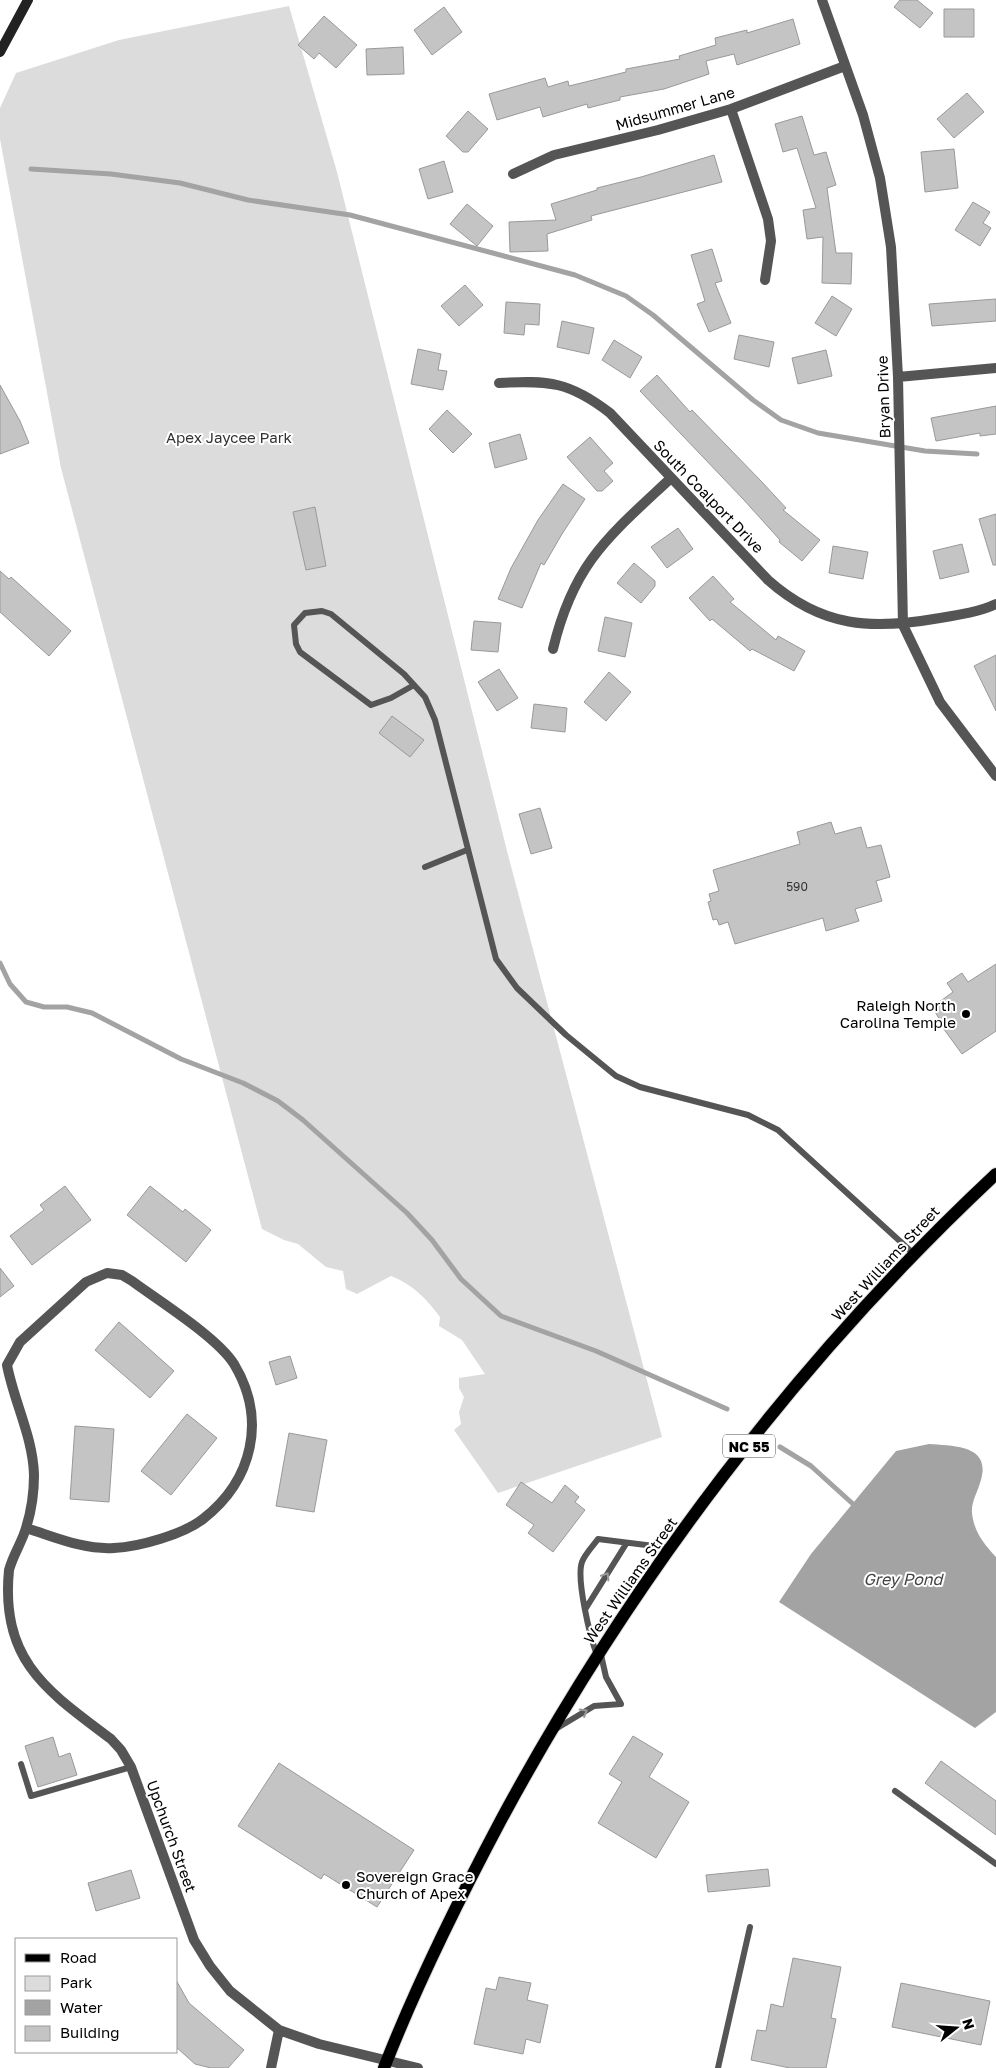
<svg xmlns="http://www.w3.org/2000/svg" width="996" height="2068" viewBox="0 0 996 2068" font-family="'Golos Text',sans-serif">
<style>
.green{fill:#dcdcdc}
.water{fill:#a3a3a3}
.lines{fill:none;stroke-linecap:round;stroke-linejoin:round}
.stream{stroke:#a3a3a3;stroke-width:5}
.building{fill:#c4c4c4;stroke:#999}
.primary-casing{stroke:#dbdbdb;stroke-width:14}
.lane{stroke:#555;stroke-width:6}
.street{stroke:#555;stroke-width:10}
.secondary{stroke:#222;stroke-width:10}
.primary{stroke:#000;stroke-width:12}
.oneway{stroke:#999}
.poi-dot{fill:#000;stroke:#fff;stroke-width:2}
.labels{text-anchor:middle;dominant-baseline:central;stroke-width:4;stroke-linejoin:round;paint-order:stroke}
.number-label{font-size:12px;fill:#313131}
.shield{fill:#fff;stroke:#4c4c4c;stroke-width:1}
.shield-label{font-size:14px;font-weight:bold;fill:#000}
.street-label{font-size:15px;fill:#000;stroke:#fff}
.park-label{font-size:15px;fill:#333;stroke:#fff}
.poi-label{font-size:15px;fill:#000;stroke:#fff;text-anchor:end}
.water-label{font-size:16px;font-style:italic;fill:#444;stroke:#fff}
</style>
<rect width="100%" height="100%" fill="#fff"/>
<path class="green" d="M289,6L337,172L507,851L662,1437L498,1493L454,1430L461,1424L459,1412L464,1397L459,1388V1378L485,1374L462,1340L439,1326L440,1317C427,1299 412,1284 391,1276L357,1294L346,1289L343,1271L326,1267L298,1244L284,1240L262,1229L61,468L0,139V108L16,73L119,40Z"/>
<path class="water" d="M929,1444C955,1446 993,1445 980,1483C977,1493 971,1503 972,1513C974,1532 984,1544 996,1557V1712L975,1728L779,1602L811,1554L896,1451Z"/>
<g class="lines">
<path class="stream" d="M31,169L111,174L180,183L248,200L350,215L575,275L626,296L653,315L753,400L781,420L818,433L925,451L977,454
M0,963L10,984L26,1002L44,1007H67L92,1013L181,1059L243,1083L278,1101L303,1120L407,1213L432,1240L461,1279L501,1316L596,1351L727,1409
M780,1447L811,1466L853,1504"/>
</g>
<path class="building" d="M900,0H917L933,13L920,28L894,7Z
M444,7L462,32L432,55L414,30Z
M944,9H974V37H944Z
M324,16L357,45L336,68L319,53L314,59L298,45Z
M793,19L800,44L737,65L734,54L706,61L709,74L664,89L620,97V100L588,108L587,104L543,117L540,107L497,120L489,94L545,78L548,87L568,81L569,86L626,72V69L680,59L679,56L716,45L715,38L747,30V33Z
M403,47L404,74L367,75L366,49Z
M967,93L984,112L954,138L937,119Z
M468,111L488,129L468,152H463L446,136Z
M802,116L814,155L826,152L836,185L827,188L836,253H852L851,284L822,283L823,237L807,239L803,210L816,208L797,148L783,152L775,124Z
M954,149L958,188L925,192L921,152Z
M714,155L722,182L591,216L592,220L547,234L548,251L510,252L509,222L556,220L551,204L597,190V188L641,177Z
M444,161L453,192L428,199L419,169Z
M973,202L990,212L983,223L991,228L980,246L955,230Z
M467,204L493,226L477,246L450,224Z
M712,249L722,281L715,283L731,323L709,332L697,304L705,301L691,255Z
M465,285L483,305L459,326L441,306Z
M832,296L852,309L836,336L815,323Z
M996,299V321L932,326L929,304Z
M506,302L540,304L539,325L525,324L524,335L504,333Z
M562,321L594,328L589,354L557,347Z
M739,335L774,342L769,367L734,359Z
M614,340L642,357L630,378L602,360Z
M418,349L441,354L438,370L447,371L443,390L411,384Z
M826,350L832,376L798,384L792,358Z
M657,375L690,412L692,410L762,482L786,508L783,510L820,540L802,561L779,542L780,540L743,499L640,391Z
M0,385L20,421L29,443L0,454Z
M996,406V434L980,436V433L936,441L931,418Z
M447,410L472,434L453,453L429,429Z
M520,434L527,459L495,468L489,443Z
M590,437L613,463L604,471L613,481L602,491H597L567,457Z
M563,484L585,499L562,534L544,565L541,563L522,608L498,599L511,568L538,520Z
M315,507L326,566L306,570L293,512Z
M996,514V565H993L979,519Z
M678,528L693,549L667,568L651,547Z
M962,544L969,572L940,579L933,551Z
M833,546L868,552L863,579L829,573Z
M634,563L655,581V586L641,603L617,583Z
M0,571L9,579L11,577L71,631L49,656L0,612Z
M713,576L734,599L730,602L776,640L778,636L805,651L794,671L752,649L750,651L712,619L710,621L689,598Z
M605,617L632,623L625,657L598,651Z
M474,621L501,623L498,652L471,650Z
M996,655V711L974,666Z
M499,669L518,698L497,711L478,682Z
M609,672L631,692L606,721L584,702Z
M534,704L567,708L565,732L531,728Z
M392,716L424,740L410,757L379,733Z
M540,808L552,848L531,854L519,814Z
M831,822L835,834L861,827L867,848L881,845L890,877L876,881L882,901L855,909L859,921L826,931L823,918L735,944L728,922L719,925L717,919L713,920L708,902L711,901L709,894L719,891L713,870L800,844L797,832Z
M996,964V1031L962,1054L938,1021L940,1020L932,1007L953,992L947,983L962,973L968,982Z
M65,1186L91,1220L32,1265L10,1236L44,1210L40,1205Z
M150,1186L183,1212L185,1209L211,1230L186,1262L127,1215Z
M0,1268L14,1286L0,1297Z
M119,1322L174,1371L150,1398L95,1350Z
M290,1356L297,1378L276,1385L269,1362Z
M187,1414L217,1438L171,1495L141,1471Z
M75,1426L114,1429L109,1502L70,1499Z
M289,1433L327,1440L314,1512L276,1506Z
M521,1482L552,1503L565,1485L579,1497L575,1502L585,1510L553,1552L528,1533L534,1525L506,1505Z
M633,1736L663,1754L649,1777L689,1802L656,1858L598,1823L622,1782L609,1774Z
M53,1737L59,1757L70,1753L77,1775L38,1787L25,1746Z
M941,1761L996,1801V1835L925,1783Z
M279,1763L414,1850L377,1907L324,1874L321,1879L238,1826Z
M768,1869L770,1886L708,1892L706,1875Z
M131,1870L140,1898L96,1911L88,1883Z
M793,1958L841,1967L831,2018L836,2019L826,2068H790L751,2060L757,2030L766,2031L771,2004L783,2007Z
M499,1977L531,1983L527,2000L548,2005L540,2043L526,2039L523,2054L474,2044L486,1988L496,1990Z
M176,1980L189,2003L244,2050L228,2068H211L195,2064L176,2047Z
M901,1983L990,2001L981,2045L892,2027Z"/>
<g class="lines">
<defs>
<path id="primary" d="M384,2068C417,1983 458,1901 501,1820C630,1581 797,1360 996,1174"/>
</defs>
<use href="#primary" class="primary-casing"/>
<path class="lane" d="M414,685L391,698L371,705L300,652L296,644L294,625L305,613L322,611L331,614L404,674L425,697L435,720L496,959L517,988L566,1035L616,1076L640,1087L748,1115L778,1130L914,1254
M425,867L467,850
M586,1608L626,1544
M597,1655C590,1637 576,1579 582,1562C585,1554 593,1546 598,1539L670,1548
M554,1730L594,1706L621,1704L606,1677L601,1655
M21,1764L31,1796L131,1767
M895,1791L996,1864
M718,2068L750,1927"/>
<path class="street" d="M822,0L863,115L880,178L891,247L898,377L903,625L940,702L996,776
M731,109L768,219L771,241L765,280
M513,174L554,155L658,130L731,109L845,66
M898,377L996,368
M499,383C549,380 570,382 610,413L768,580C822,628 872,630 940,618C959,615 979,612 996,604
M553,649C574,562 609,536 671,478
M26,1528C55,1537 84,1550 114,1548C139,1547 184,1534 203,1519C253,1480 267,1419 234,1364C217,1337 159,1301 132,1281L122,1275L107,1273L86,1282L20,1342L7,1365C14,1402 33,1437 34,1475C34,1491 31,1512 26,1528C22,1542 13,1555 9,1570C0,1662 49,1692 111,1739L121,1750L131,1767L194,1940L210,1966L230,1991L279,2030L319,2044L418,2068
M271,2068L279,2030"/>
<path class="secondary" d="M0,52L28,0"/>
<use href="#primary" class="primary"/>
</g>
<defs><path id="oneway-chevron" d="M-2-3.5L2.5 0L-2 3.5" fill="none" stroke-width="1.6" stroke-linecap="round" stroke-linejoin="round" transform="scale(1.25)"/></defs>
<g class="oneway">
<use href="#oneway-chevron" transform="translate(606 1576) rotate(-58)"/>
<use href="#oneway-chevron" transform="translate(584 1712) rotate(-31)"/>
</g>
<g class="poi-dot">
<circle cx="966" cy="1014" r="5"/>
<circle cx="346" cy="1885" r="5"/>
</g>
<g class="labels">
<g class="number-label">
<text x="797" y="886">590</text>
</g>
<rect class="shield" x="723" y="1434.5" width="52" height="23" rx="4"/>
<g class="shield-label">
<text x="749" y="1446">NC 55</text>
</g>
<g class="street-label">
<text transform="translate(675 108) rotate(-16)">Midsummer Lane</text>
<text transform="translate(883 397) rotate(-92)">Bryan Drive</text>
<text transform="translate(709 496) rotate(46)">South Coalport Drive</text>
<text transform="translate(885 1263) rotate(-47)">West Williams Street</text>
<text transform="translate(630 1580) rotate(-55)">West Williams Street</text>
<text transform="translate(172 1836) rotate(70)">Upchurch Street</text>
</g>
<g class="park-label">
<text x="229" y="437">Apex Jaycee Park</text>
</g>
<g class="poi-label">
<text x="956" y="1005">Raleigh North<tspan x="956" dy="17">Carolina Temple</tspan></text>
<text x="356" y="1876" text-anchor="start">Sovereign Grace<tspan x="356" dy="17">Church of Apex</tspan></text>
</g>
<g class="water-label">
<text x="903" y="1579">Grey Pond</text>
</g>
</g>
<rect x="15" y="1938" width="162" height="115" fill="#ffffff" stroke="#999999"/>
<rect x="25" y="1954" width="25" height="8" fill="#000000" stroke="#999999"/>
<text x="60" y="1963" font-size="15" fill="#000000">Road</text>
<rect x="25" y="1976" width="25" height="15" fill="#dcdcdc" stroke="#999999"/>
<text x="60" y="1988" font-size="15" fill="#000000">Park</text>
<rect x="25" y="2000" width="25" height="15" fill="#a3a3a3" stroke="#999999"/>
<text x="60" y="2013" font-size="15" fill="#000000">Water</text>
<rect x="25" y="2026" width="25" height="15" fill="#c4c4c4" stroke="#999999"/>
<text x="60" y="2038" font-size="15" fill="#000000">Building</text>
<g transform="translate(956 2028) rotate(73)" stroke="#ffffff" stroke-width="4" paint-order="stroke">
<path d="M0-4L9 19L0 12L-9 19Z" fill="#000000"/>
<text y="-8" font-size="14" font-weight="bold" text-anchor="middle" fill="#000000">N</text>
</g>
</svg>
